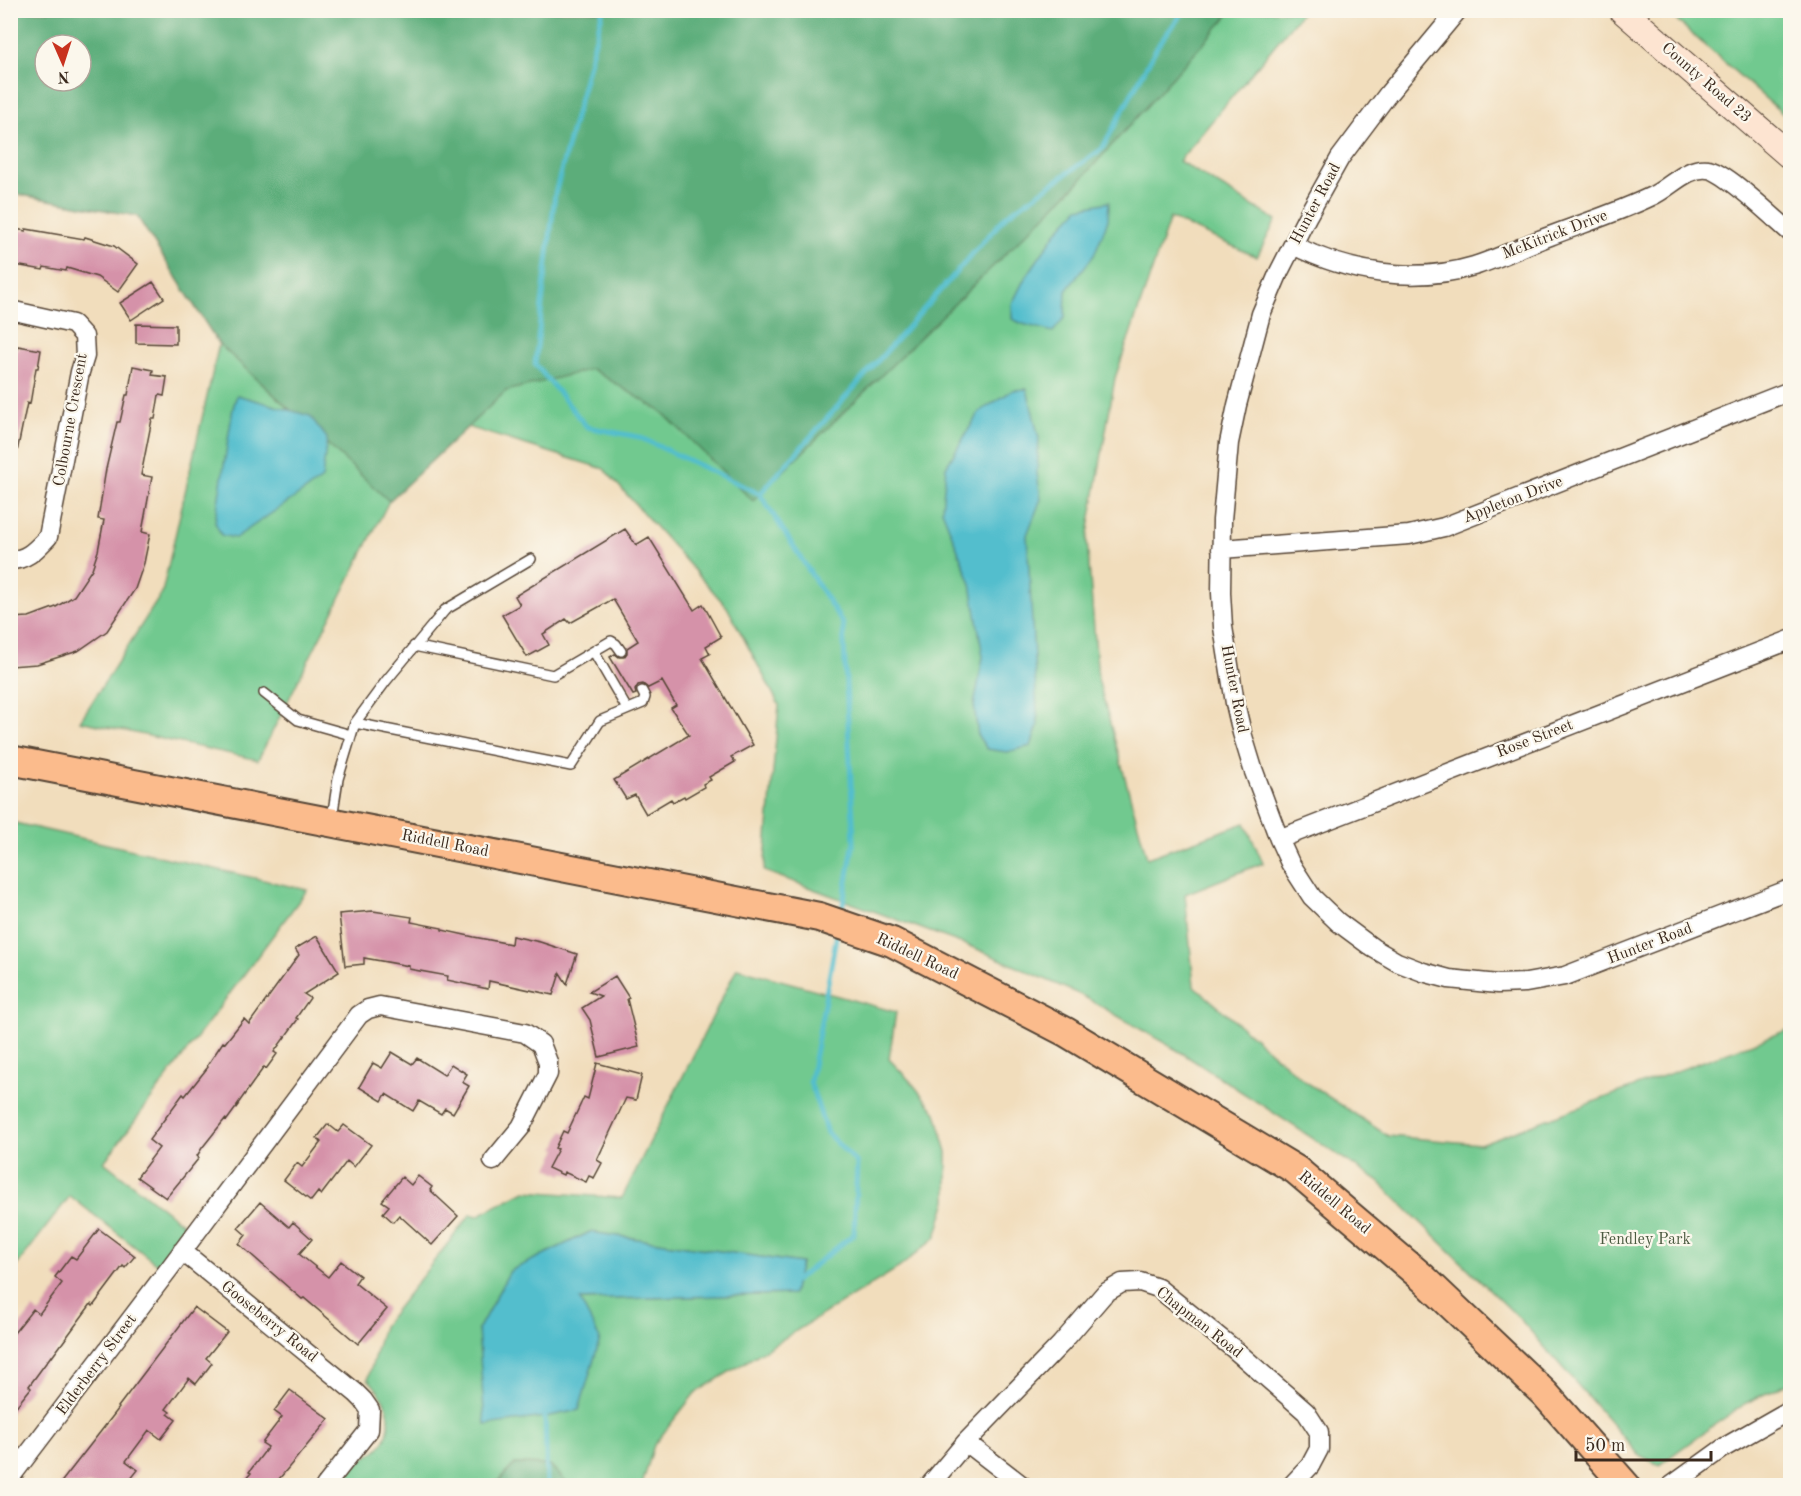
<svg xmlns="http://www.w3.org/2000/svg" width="1801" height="1496" viewBox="0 0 1801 1496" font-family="'Old Standard TT',serif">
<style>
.green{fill:#71c98f;stroke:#567a56;stroke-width:1.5;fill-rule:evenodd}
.forest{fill:#5cad7a;stroke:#4c6c4c;stroke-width:1.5;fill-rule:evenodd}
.water{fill:#52becd;stroke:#467476;stroke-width:1.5}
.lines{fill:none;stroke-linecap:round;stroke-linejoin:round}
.stream{stroke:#52becd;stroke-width:5}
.building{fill:#d592a9}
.lane-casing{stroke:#564536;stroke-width:12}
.street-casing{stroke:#564536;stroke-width:21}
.secondary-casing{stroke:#564536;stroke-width:28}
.primary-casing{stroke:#564536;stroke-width:32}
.lane{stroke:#fff;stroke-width:9}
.street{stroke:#fff;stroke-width:18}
.secondary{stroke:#fde4d1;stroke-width:26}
.primary{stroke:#fbbb8c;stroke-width:28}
.labels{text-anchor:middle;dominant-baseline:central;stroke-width:4.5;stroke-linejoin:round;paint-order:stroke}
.street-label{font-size:16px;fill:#3b2a1e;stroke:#fbf7ec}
.park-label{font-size:16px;fill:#4b5a40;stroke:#fbf7ec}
</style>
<rect width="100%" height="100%" fill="#fbf7ec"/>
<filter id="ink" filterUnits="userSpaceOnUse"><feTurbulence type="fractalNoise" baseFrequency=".0167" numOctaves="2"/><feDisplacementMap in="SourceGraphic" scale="12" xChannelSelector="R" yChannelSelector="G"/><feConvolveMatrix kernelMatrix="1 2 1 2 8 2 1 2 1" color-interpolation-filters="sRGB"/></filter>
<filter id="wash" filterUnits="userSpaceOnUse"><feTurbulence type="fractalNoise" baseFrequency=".008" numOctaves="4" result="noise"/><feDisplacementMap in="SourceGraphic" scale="24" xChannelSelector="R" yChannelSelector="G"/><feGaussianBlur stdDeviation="1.35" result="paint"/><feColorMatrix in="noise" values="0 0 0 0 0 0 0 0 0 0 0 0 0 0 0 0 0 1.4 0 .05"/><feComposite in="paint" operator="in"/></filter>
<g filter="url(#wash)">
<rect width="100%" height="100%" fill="#f1ddbc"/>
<path class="green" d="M10,11H1303L1179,161L1276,220L1257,257L1170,218L1115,378L1087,540L1098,679L1147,858L1245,823L1263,863L1185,894L1194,986L1306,1082L1388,1136L1480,1144L1790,1029V1382L1748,1402L1704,1432L1659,1465L1639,1455L1520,1319L1378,1181L1182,1053L1083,996L977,949L764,871L779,705L727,607L604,469L468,427L389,501L258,760L80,721L162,593L219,344L137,216L11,193ZM45,45H81V81H45Z
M1666,11H1790V120Z
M11,822L307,890L104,1162L184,1225L158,1265L70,1196L11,1273Z
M737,968L896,1012L889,1059L912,1083L936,1113L947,1152V1200L936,1237L900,1267L695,1393L654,1445L642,1485H569L550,1465L515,1464L494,1485L341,1486C346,1478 351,1470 358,1463C365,1456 378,1452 383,1443C397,1418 385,1397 368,1379L383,1326L471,1214L477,1216L525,1191L622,1198ZM590,1232L801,1263V1264L792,1294L580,1300L478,1330L510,1271Z"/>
<path class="forest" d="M10,11H1232L1076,185L753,501L662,412L592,369L506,391L389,501L219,344L137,216L11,193ZM45,45H81V81H45Z
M515,1464L550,1465L569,1485H495Z"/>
<path class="water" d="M1109,202L1108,220L1094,255L1066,291L1065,317L1053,332L1023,324L1012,319V304L1024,280L1058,230L1079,208Z
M1027,389L1039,438L1037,473L1041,499L1027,535L1038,726L1031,746L1007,752L987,749L978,736L974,705L983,657L971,584L942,510L946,467L979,412L1013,390Z
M237,395L310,416L327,438L322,479L235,538L221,535L215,522L233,408Z
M590,1232L801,1263L793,1294L580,1300L600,1339L579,1410L545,1417L485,1425L478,1330L510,1271Z"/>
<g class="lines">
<path class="stream" d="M603,10L555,194L535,364L587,427L639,437L760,494L843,624L854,841L841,915
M760,494L1007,215L1102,149L1158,45L1185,10
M795,1281L854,1234L857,1163L827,1133L810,1082L837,933
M545,1417L547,1486"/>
</g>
<g id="blocks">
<path class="building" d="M10,228L26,231V229L84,239L85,237L114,246L138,264L118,292L97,277L67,268L66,271L44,267L43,270L10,264Z
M153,282L164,298L131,320L120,303Z
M136,324L176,325V344L136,343Z
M18,346L41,350L38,368H36L30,404L27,403L17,452H10V348L18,349Z
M133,366L153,370L152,375L167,377L164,396L159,395L155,419H152L141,475L152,477L142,532L150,534L144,563L135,589L107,631L78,651L37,664L10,666V618L29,617L56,607L74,596L92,569L98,551L104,520L98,519L106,469L117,422H120L126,395H128Z
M625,529L636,545L649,537L694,610L703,604L721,637L706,646L710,654L702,658L753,745L731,757L735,762L709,777L711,780L703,784L704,787L685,798L684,796L673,802L671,799L646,814L635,795L626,799L614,780L689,735L671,708L676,705L662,681L648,688L643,684L638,685L635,690L636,694L633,695L610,657L615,654L619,657H624L627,653V648L638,641L613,599L570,623L566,619L543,634L549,645L527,657L502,615L520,605L515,596Z
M373,911L412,917L411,922L442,928V930L474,937L511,944L512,936L540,942L577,954L567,984L560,973L553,995L489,981L488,989L470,985L447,980L448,976L409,969V966L364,958V964L345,966L339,914Z
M317,936L339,972L304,994L310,998L296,1018L298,1019L274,1052L277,1054L266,1069L264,1067L237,1105H238L227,1120L225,1119L202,1148L197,1156L199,1158L166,1198L137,1177L159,1148L149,1140L183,1094L185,1096L208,1067L207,1066L223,1042L225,1043L244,1019L249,1024L299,955L295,949Z
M615,976L629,998L627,999L639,1047L599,1057L590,1020L582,1008L601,996L589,992Z
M392,1052L412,1064L417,1058L444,1075L451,1064L467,1074L462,1082L469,1086L453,1113L445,1108L441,1114L419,1101L413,1111L386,1094L382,1101L359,1087L373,1063L382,1068Z
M597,1063L642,1075L636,1100L626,1098L597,1160L602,1163L594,1178L589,1176L586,1182L564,1172L563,1175L548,1168L558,1149L555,1148L563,1131L567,1133L584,1097L588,1099Z
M328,1124L338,1132L344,1125L371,1145L354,1167L347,1161L321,1195L318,1192L311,1201L284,1180L297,1163L302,1167L321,1142L317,1138Z
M418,1176L432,1187L430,1190L458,1216L432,1245L399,1215L393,1222L383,1213L389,1206L382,1201L402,1177L411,1185Z
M260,1202L289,1227L293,1222L312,1239L299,1254L328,1277L341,1261L360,1276L355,1283L387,1309L358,1344L304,1298L302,1299L289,1288L239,1244L246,1235L238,1228Z
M99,1229L135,1256L125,1268L123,1266L93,1306L91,1304L52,1357L51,1356L29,1386L31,1388L10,1414V1338L33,1309L39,1314L62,1283L55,1277L71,1256L76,1259Z
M194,1307L227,1332L206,1358L212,1363L196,1384L189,1378L166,1409L170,1412L168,1414L176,1420L161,1439L149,1430L126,1461L138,1470L126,1485H59L119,1408L118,1407Z
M290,1390L329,1419L274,1485H241L251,1473L249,1472L268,1447L262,1443L282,1417L274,1411Z"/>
</g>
</g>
<g filter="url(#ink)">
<use href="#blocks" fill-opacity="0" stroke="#564536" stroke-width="1.5"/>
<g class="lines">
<defs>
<path id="lane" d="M414,646L553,675L611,641L616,644L621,651
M594,652L627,709
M264,693L298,720L351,735
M355,723L571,766L600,721L643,703L645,697L642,691
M332,818L338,779L355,723L386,681L445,610L531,559"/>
<path id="street" d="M1458,10L1388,94L1340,158L1308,215L1279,272L1261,314L1237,405L1229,443L1222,520L1221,593L1223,627L1235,703L1242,733L1253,769L1279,839L1290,863L1312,897L1338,922L1373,948L1397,962L1423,972L1449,979L1498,984L1526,983L1565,976L1790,889
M1293,245C1348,273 1414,284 1474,266C1500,258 1525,245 1550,236C1584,223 1619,212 1652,196C1670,188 1687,166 1708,169C1725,171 1775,219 1790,232
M10,310L73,324L84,336L85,356L80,372L48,537C37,548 28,560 10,560
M1221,549L1409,535L1444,527L1790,391
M1279,839L1790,640
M182,1251L356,1393L363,1400L370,1410L369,1430L325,1486
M966,1442L1023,1486
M10,1478L169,1269L359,1015L368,1009L380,1006L525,1033L541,1044L548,1062V1074L521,1127L493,1161
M929,1486L966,1442L1061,1344L1105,1293L1122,1283L1140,1282L1158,1288L1234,1349L1306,1412L1319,1432V1449L1310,1466L1291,1486
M1671,1486L1725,1447L1790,1410"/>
<path id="secondary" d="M1622,10L1790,156"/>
<path id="primary" d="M10,760L819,917L892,942L1066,1032L1296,1170L1423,1278L1545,1394L1626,1486"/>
</defs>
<use href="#lane" class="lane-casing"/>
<use href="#street" class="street-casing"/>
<use href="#secondary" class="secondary-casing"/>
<use href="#primary" class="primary-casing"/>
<use href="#lane" class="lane"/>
<use href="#street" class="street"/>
<use href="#secondary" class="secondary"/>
<use href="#primary" class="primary"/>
</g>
</g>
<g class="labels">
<g class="street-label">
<text transform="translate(1706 83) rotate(41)">County Road 23</text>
<text transform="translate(1316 204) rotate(-62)">Hunter Road</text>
<text transform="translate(1555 235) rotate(-21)">McKitrick Drive</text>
<text transform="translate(71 420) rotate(-80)">Colbourne Crescent</text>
<text transform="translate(1513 500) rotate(-21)">Appleton Drive</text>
<text transform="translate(1234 689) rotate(79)">Hunter Road</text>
<text transform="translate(1535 739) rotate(-21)">Rose Street</text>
<text transform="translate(445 844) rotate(11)">Riddell Road</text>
<text transform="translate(1650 944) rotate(-21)">Hunter Road</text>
<text transform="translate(917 957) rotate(25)">Riddell Road</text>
<text transform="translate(1334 1203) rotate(40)">Riddell Road</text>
<text transform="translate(269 1322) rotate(39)">Gooseberry Road</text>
<text transform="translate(1199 1323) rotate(38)">Chapman Road</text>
<text transform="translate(97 1365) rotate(-53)">Elderberry Street</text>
</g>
<g class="park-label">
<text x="1645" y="1240">Fendley Park</text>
</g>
</g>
<rect width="1801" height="1496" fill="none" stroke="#fbf7ec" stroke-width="36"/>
<g transform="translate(63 63) rotate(177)"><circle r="28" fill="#fbf7ec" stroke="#aea59a" stroke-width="1.5"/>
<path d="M0-4.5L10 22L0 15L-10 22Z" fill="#c8321e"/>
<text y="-9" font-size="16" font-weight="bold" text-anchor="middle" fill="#3b2a1e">N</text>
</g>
<path d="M1576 1451v9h135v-9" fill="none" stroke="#3b2a1e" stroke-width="3"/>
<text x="1585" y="1451" font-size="18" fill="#3b2a1e" stroke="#fbf7ec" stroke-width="4.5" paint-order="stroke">50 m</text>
</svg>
